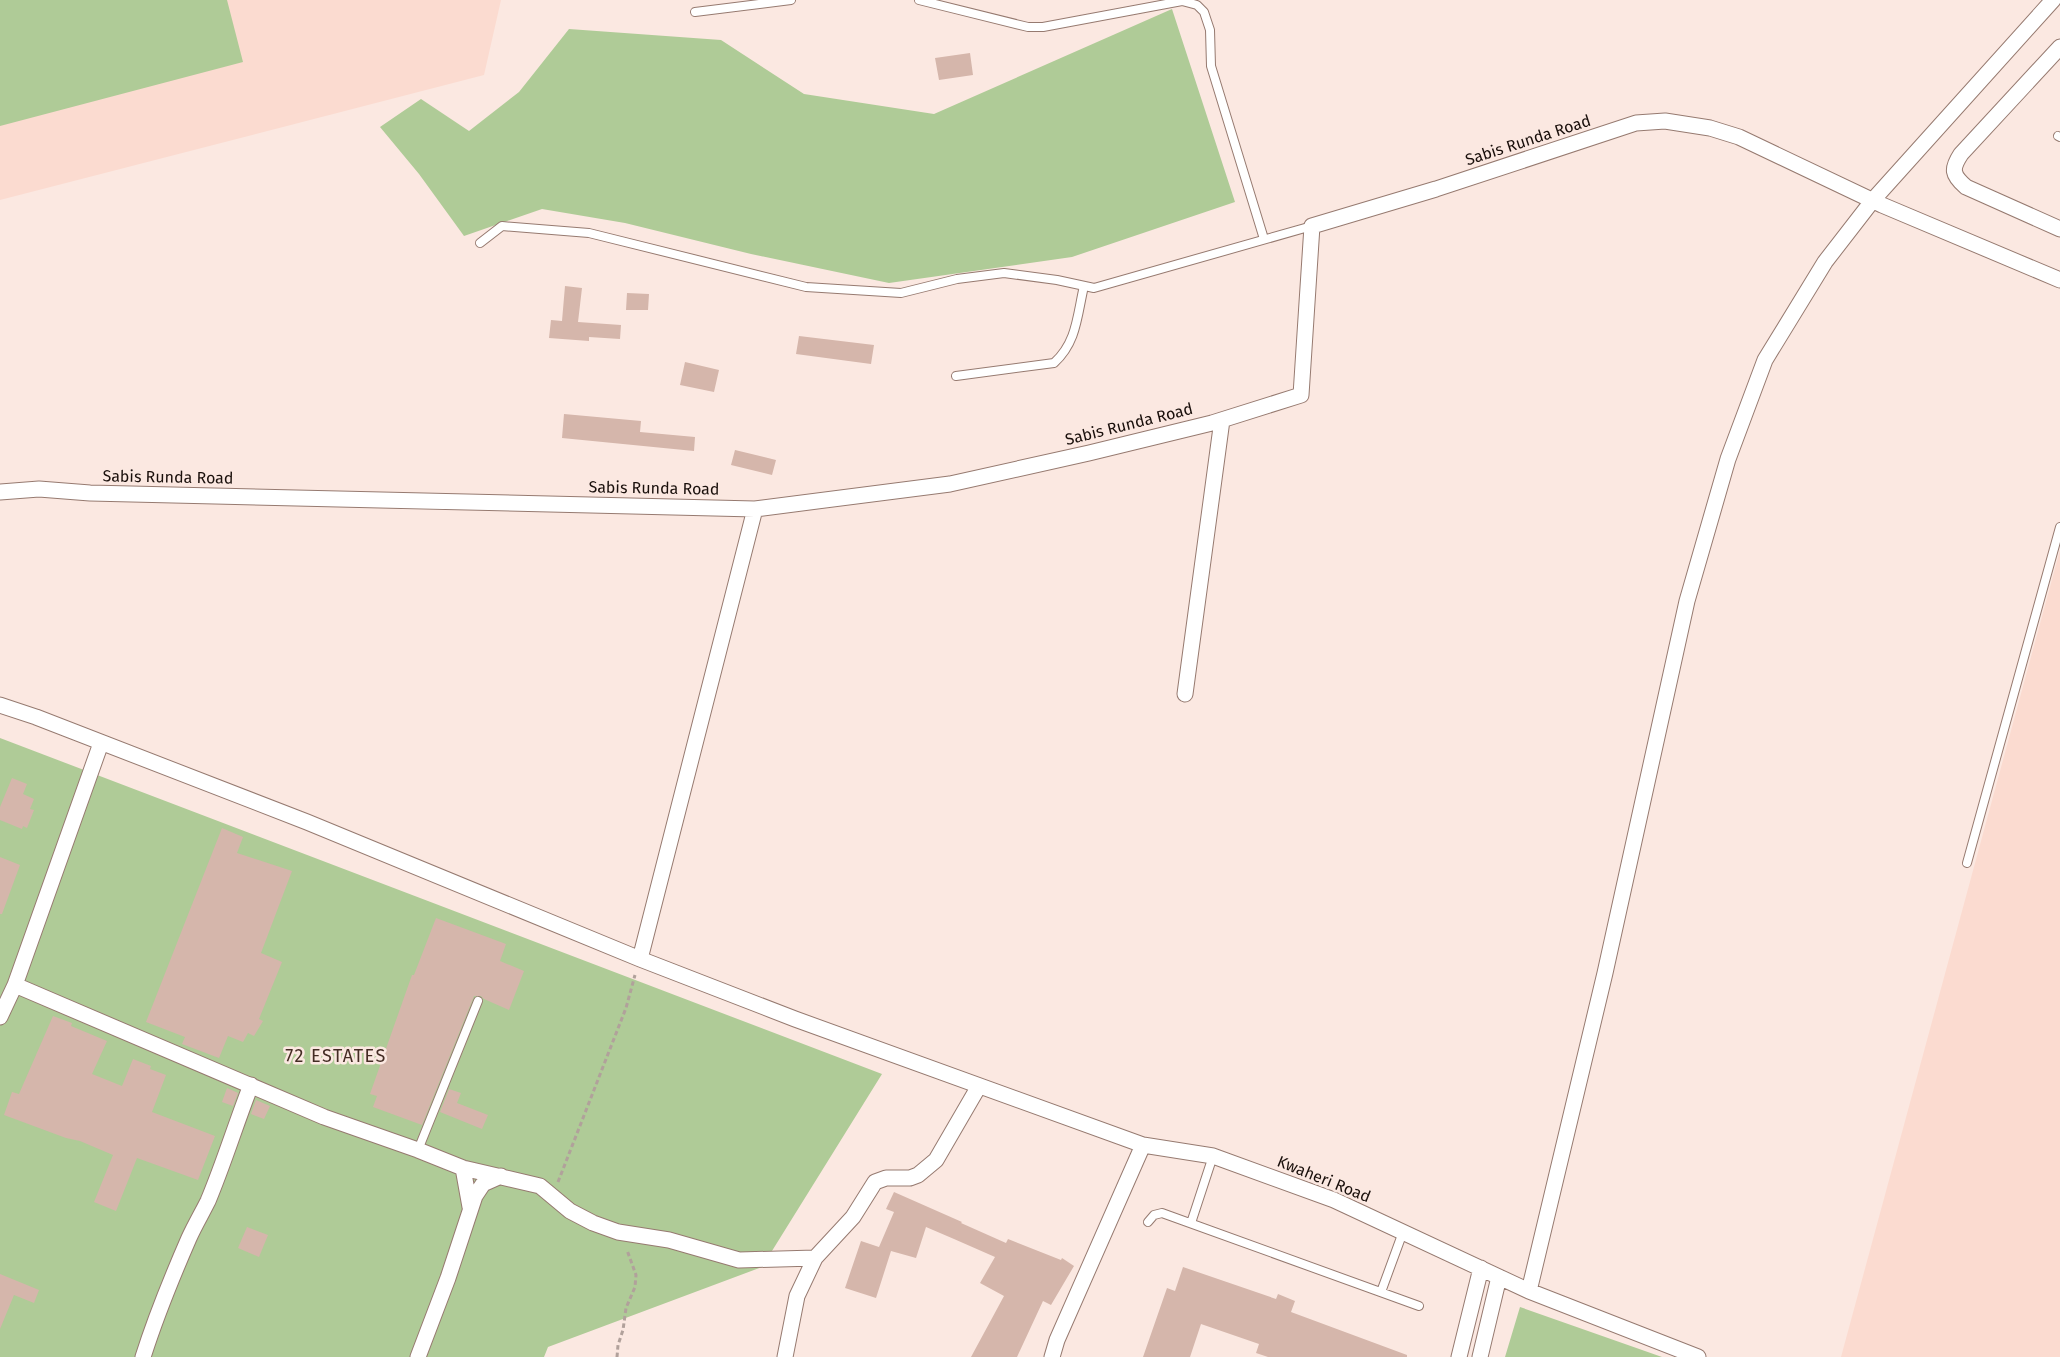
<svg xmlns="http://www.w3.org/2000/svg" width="2060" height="1357" viewBox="0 0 2060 1357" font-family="'Fira Sans',sans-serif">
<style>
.built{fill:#fbdbd0}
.green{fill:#afcb97}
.building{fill:#d5b6ab}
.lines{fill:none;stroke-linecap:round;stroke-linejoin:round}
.service-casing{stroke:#967a70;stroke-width:10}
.minor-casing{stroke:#967a70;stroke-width:17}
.path{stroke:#b1a19b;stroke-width:3;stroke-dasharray:4.5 3;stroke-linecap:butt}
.service{stroke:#fff;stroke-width:8}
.minor{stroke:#fff;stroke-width:15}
.labels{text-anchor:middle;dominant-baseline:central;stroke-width:5;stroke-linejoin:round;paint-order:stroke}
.street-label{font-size:16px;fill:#190f0b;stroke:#fbe8e1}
.neighbourhood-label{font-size:18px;letter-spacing:1.5px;fill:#442c24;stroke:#fbe8e1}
</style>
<rect width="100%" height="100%" fill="#fbe8e1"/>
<path class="built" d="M0,0H501L484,75L0,200Z
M2060,550V1357H1841Z"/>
<path class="green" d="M0,0H227L243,62L0,126Z
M1172,9L1235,202L1072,257L889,283L751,254L625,223L542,209L464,236L419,174L380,127L421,99L469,131L519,92L569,29L721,40L804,94L934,114Z
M0,738L882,1074L762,1267L548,1347L544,1357H0Z
M1520,1307L1662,1357H1505Z"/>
<path class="building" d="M970,53L973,75L939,80L935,58Z
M565,286L582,288L578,322L621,325L620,339L589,337V341L549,338L551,320L562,321Z
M627,293L649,294L648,310H626Z
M799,336L874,345L871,364L796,354Z
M685,362L719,370L714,392L680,385Z
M564,414L641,421L640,432L695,437L694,451L562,438Z
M735,450L776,460L772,475L731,465Z
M12,778L27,784L23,794L34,799L30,809L34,810L27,828L23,826L22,829L0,820V807Z
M222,828L243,837L237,853L292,871L261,953L282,962L259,1019L263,1021L254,1036L248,1033L243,1042L228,1036L219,1058L182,1044L185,1037L146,1022Z
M0,857L20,865L2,914H0Z
M436,918L506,944L500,961L524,971L509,1010L484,999L481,996H474L422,1125L373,1107L377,1096L370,1094L412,975H414Z
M53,1016L72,1023L71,1026L107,1041L92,1074L122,1086L133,1059L151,1066L150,1069L166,1075L152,1112L215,1136L198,1180L137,1158L116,1211L94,1202L113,1155L80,1141L66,1138L4,1115L12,1092L19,1094Z
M227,1088L238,1093L233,1106L222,1102Z
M449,1089L461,1093L457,1103L488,1115L482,1129L440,1112Z
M256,1100L270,1106L264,1119L251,1114Z
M894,1192L962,1222L961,1223L1006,1243L1008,1239L1061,1260L1062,1258L1074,1266L1051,1305L1043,1301L1017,1357H971L1004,1296L980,1283L995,1257L954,1239L926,1227L916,1258L891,1251L876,1298L845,1288L861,1241L879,1247L894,1212L886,1209Z
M247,1227L268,1235L259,1257L238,1248Z
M1183,1267L1276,1299L1278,1294L1295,1301L1291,1312L1407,1355V1357H1268L1256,1353L1259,1344L1201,1324L1190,1357H1143L1167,1288L1175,1291Z
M0,1274L39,1290L34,1303L14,1295L0,1329Z"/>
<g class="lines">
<defs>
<path id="service" d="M919,0L1028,27H1043L1182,1L1197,5L1204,12L1210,30L1211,66L1264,239
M695,12L791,0
M2058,136L2060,137
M480,243L502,226L589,233L806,287L901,293L957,279L1004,273L1057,280L1094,288L1312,226
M956,376L1054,363C1077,342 1077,316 1084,286
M1967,863L2060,527
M418,1150L478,1001
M1148,1222L1154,1215L1162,1213L1419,1306
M1191,1223L1213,1156
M1381,1292L1403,1232"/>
<path id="minor" d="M2060,47L1961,154C1951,169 1952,175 1966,187L2060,229
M0,492L39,489L90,493L755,509L950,484L1089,453L1212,423L1301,395L1312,226L1436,189L1636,123L1665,121L1710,128L1739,137L1882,205L2060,280
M1185,694L1222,420
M0,705L36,717L307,822L640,959L795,1019L1143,1145L1213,1156L1334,1200L1529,1291L1698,1357
M640,959L755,509
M15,985L324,1117L418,1150L463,1168L540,1186L570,1211L593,1223L618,1232L669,1240L739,1260L815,1258
M0,1017L15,985L101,743
M463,1168L470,1207
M1529,1291L1605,973L1687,601L1728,459L1765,360L1825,262L1873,200L2053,0
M143,1357C156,1316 172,1277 189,1238C195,1225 202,1213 208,1201C224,1163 236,1123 251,1085
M418,1357L448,1278L475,1196L483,1184L501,1176
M785,1357L797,1296L815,1258L853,1217L875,1182L886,1178H910L918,1175L936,1160L979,1086
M1052,1357L1057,1340L1143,1145
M1459,1357L1481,1268
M1480,1357L1499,1277"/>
</defs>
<use href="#service" class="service-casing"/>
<use href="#minor" class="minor-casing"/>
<path class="path" d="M558,1182L626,1008L635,975
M617,1357L618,1345L623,1330L626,1308L635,1287L636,1275L627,1250"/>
<use href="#service" class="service"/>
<use href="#minor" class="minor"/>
</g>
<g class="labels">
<g class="street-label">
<text transform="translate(1528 140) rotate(-18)">Sabis Runda Road</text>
<text transform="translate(1129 424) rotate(-14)">Sabis Runda Road</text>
<text transform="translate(168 477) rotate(1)">Sabis Runda Road</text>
<text transform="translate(654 488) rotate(1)">Sabis Runda Road</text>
<text transform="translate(1324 1179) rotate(22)">Kwaheri Road</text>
</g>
<g class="neighbourhood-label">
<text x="336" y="1056">72 ESTATES</text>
</g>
</g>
</svg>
